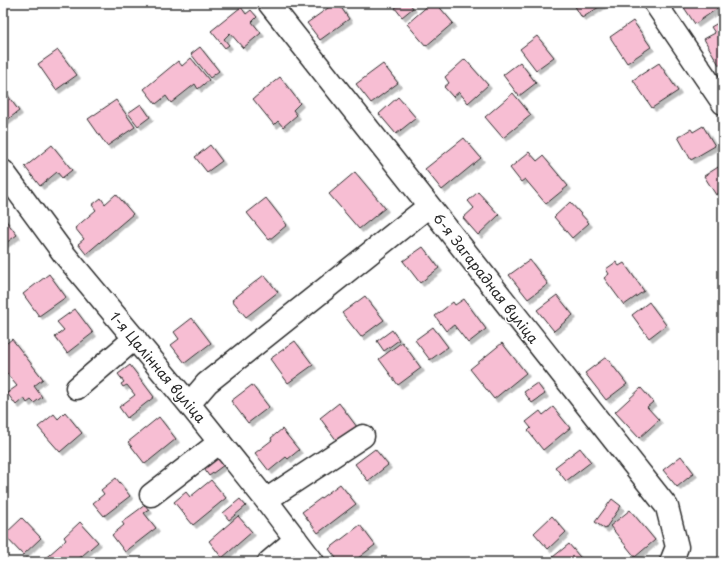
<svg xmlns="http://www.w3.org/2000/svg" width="726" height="565" viewBox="0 0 726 565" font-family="'Playpen Sans',sans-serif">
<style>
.building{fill:#f7bed3;stroke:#2b2b2b;filter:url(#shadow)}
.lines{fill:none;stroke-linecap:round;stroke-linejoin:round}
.minor-casing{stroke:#2b2b2b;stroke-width:25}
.minor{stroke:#fff;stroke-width:22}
.labels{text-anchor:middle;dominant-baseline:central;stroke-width:3;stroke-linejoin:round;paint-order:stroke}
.street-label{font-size:14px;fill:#2b2b2b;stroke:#fff}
</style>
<defs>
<filter id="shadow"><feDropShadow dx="3.5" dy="3.5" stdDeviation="0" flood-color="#0004"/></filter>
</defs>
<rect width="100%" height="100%" fill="#fff"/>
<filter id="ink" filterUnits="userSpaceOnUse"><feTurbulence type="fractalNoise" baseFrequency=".025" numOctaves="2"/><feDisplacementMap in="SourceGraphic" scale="8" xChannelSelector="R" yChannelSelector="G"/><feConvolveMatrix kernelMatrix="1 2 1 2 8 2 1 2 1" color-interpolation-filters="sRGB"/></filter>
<g filter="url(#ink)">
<path class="building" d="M335,3H338L349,19L320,40L307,23Z
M402,3H409L413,8L402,17L395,8Z
M431,3H436L453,23L426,46L407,24Z
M573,3H605L582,18Z
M681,3H715L718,8L695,24Z
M241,7L246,14L251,10L257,17L252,22L261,33L243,48L230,33L224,39L229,45L225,48L211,31Z
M723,20V62L719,65L704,39L715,33L711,27Z
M633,21L651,47L627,63L610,37Z
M537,36L554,57L536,70L520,49Z
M200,47L219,71L210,78L191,54Z
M58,50L77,75L56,90L38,64Z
M191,58L209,80L198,89L195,84L171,103L166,96L156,104L144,89L178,61L182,66Z
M465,59L488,85L468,103L459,92L453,97L444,87L449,83L445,77Z
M520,62L536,83L519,96L503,75Z
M659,63L678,91L652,108L633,80Z
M383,64L398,83L371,103L356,84Z
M280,77L300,103L293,110L297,115L283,127L278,121L274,125L253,99Z
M3,89L19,111L3,123Z
M513,93L531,115L503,138L485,117Z
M398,97L416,118L396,134L379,114Z
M116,100L135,127L107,146L88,119Z
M141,104L150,117L138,126L128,113Z
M703,126L715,146L691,160L678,137L691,129L693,132Z
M464,138L481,158L442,190L425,169Z
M52,145L72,170L62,178L57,172L40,186L25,167Z
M210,145L222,161L207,172L195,157Z
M529,152L537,161L543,156L568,186L546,204L525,179L521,182L510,168Z
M723,164V191L716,195L704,176Z
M355,172L385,208L359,229L329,194Z
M478,192L499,215L478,235L463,218L474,208L468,201Z
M116,194L133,214L86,254L78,244L84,239L75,228L96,210L92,205L101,198L105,204Z
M266,198L287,225L269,240L247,213Z
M570,202L589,223L572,238L554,217Z
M3,217L17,235L3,245Z
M423,247L439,268L420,283L403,261Z
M530,260L548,284L528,299L509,275Z
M616,262L619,266L624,263L644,291L624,305L604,278L609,274L606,269Z
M49,274L66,297L39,316L23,294Z
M264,275L278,292L246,317L232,300Z
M557,295L573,315L554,331L537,310Z
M365,296L384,320L361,337L342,313Z
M464,299L486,329L468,343L454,325L446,331L435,316L453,302L455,305Z
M649,302L666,325L649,338L632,315Z
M75,309L93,333L67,353L55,337L64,330L57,322Z
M192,318L211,343L185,363L171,345L179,339L174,332Z
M433,327L448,347L430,360L415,340Z
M392,330L399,340L384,351L377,341Z
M12,339L43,379L34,386L42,397L34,403L31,400L27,403L24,398L16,405L7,393L17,386L3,369V346Z
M295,341L313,365L288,383L270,359Z
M402,342L421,368L398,385L379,359Z
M502,343L526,373L494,399L470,369Z
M606,357L627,384L606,400L585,373Z
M130,365L154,397L127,418L119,407L135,395L127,385L123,387L121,384L124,382L118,374Z
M537,383L545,394L532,403L524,392Z
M252,385L269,407L248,423L231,401Z
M641,388L653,402L647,407L659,420L639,438L615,412Z
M339,403L357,427L337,441L320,418Z
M553,407L570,428L543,450L528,431L531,428L526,422L540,411L543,415Z
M65,412L82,433L60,452L38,427L54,414L58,419Z
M159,417L176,439L145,464L128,442Z
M282,429L299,450L288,459L286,457L269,471L255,453L272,440L271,438Z
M580,448L591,462L566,481L555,467Z
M375,449L388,465L368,481L355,464Z
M215,452L224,465L209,476L200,463Z
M681,456L694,473L677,487L663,470Z
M116,478L130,496L104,516L93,503L104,494L101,490Z
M211,480L226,498L193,525L174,502L186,492L190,497Z
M340,484L356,504L318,533L302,512Z
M240,499L246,506L229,520L223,513Z
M612,499L621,506L605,529L595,522Z
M145,505L149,510L144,513L156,528L125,552L112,535L124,525L122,522Z
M630,510L655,540L635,557L610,526Z
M238,516L252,532L222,558L209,541Z
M552,516L566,532L548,549L534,533Z
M22,518L41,538L23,555L4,535Z
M80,522L98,542L75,562H41L66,540L64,537Z
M360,525L375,545L353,562H339L329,549Z
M569,544L584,562H549L548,561Z"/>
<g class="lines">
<defs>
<path id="minor" d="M269,3L667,507L677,547L671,562
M655,3L723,103
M3,171L64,254L189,404L266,500L313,562
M77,388L135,338
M189,404L207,383L429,206
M151,495L220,442
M266,500L363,436
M269,562L296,539"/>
</defs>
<use href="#minor" class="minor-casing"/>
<use href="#minor" class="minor"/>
</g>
</g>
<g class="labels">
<g class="street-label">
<text transform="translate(486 278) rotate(52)">6-я Загарадная вуліца</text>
<text transform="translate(158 367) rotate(50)">1-я Цалінная вуліца</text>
</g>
</g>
<rect width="726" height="565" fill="none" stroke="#fff" stroke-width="16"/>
<rect x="8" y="8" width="710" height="549" fill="none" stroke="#2b2b2b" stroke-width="1.5" filter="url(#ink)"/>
</svg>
